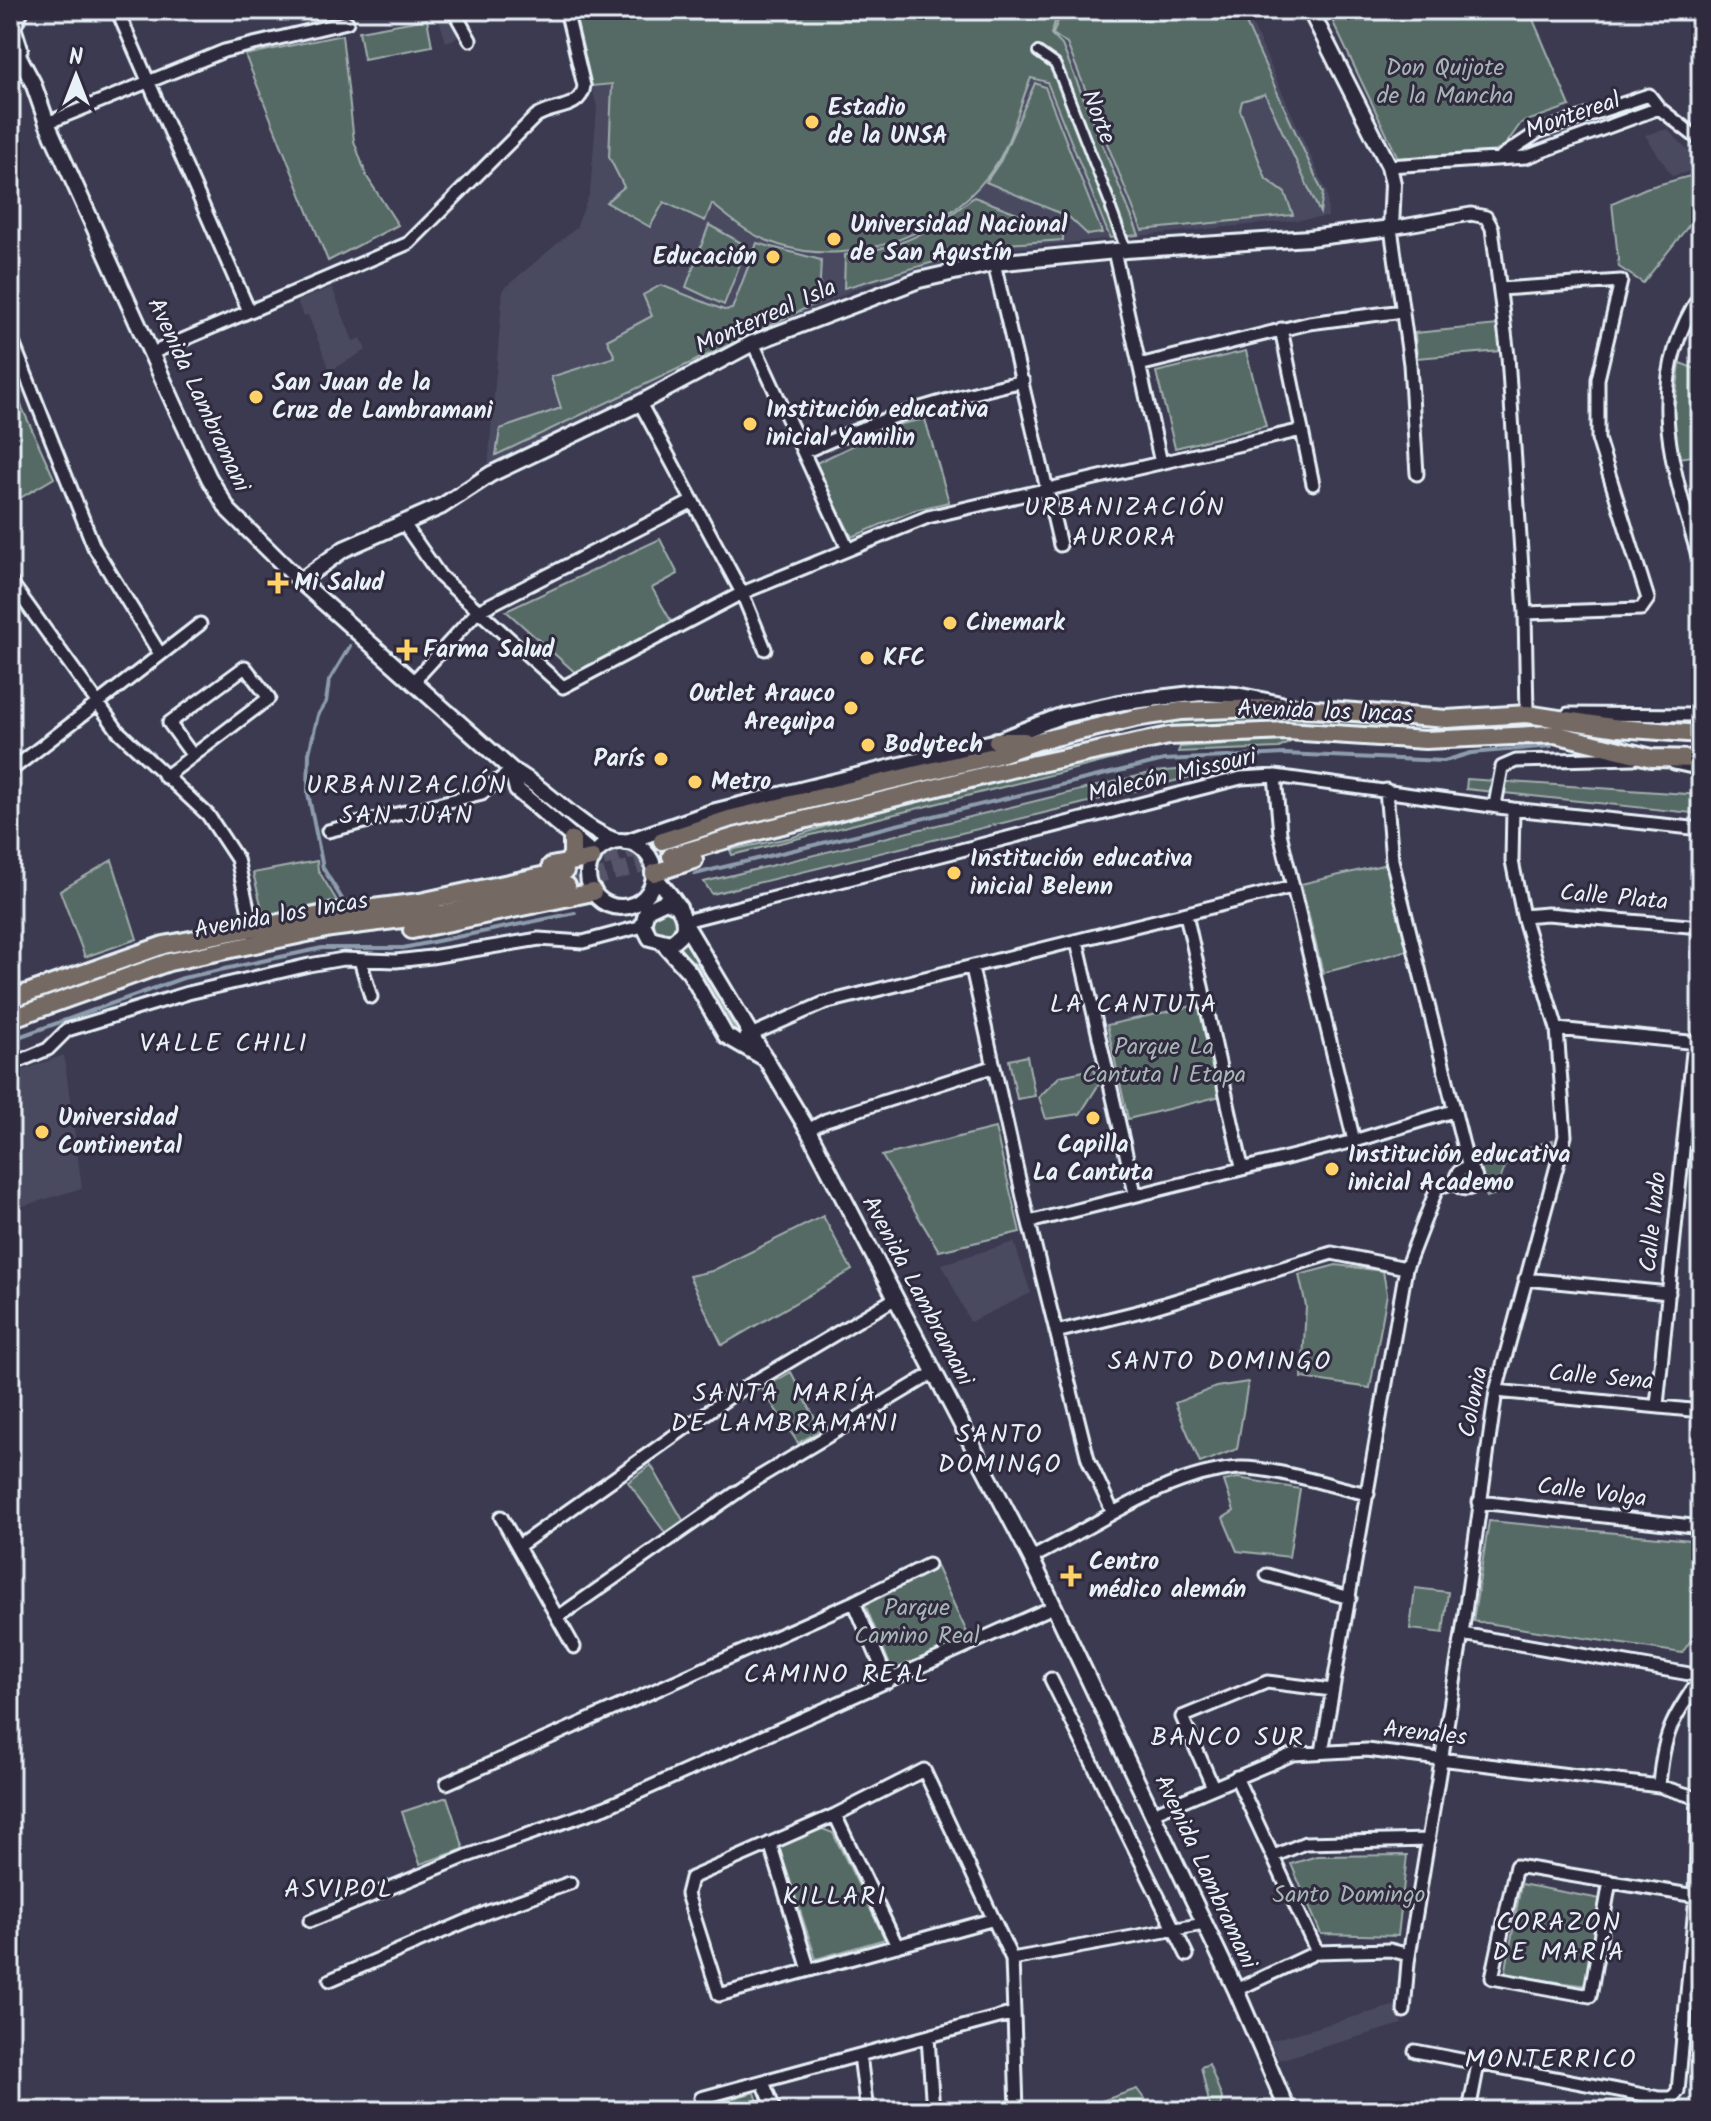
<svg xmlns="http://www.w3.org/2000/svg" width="1711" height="2121" viewBox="0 0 1711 2121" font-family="Kalam,sans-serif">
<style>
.built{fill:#484860}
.green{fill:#576b65;stroke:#a0aeae;stroke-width:2}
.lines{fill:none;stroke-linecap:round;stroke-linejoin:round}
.stream{stroke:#8d9dad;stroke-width:4}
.primary-tunnel{stroke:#565569;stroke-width:16;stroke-dasharray:16 8;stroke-linecap:butt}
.pedestrian-casing{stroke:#e8f1f8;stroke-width:14}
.minor-casing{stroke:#e8f1f8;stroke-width:17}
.tertiary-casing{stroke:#e8f1f8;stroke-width:20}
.secondary-casing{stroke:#e8f1f8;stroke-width:20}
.primary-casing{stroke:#e8f1f8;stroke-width:22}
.pedestrian{stroke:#2f2a3d;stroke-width:8}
.minor{stroke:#2f2a3d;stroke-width:11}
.tertiary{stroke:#2f2a3d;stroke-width:14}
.secondary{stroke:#2f2a3d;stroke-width:14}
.primary{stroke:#756964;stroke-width:16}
.poi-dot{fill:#ffd166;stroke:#2f2a3d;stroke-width:3}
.labels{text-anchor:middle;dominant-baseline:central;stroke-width:6;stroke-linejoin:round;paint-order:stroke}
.park-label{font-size:24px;fill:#a7b5b6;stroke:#2f2a3d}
.poi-label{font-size:24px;font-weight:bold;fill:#e8f1f8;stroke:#2f2a3d;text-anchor:start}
.street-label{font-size:24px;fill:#e8f1f8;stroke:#2f2a3d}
.neighbourhood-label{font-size:26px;letter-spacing:2px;fill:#e8f1f8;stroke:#2f2a3d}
</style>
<rect width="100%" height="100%" fill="#3c3a50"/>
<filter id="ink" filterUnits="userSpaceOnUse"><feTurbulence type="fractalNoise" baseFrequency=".0125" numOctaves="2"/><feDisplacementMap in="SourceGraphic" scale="16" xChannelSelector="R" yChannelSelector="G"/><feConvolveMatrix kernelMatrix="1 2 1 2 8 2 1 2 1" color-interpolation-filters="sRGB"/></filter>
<g filter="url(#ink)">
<path class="built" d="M449,10H468L472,21L455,39L446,42L437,14Z
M574,10H1246L1327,193L1328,217L997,250L859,287L488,467L503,289L576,228L590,192L597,108Z
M1667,129L1701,163V169L1672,176L1645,135Z
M332,287L353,341L361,338L366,350L330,371L308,315L303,316L297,301Z
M64,1055L82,1188L10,1210V1075Z
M1014,1242L1031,1293L970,1322L942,1264Z
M1396,2005L1402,2024L1279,2060L1269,2041Z"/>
<path class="green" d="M574,10H1059L1051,34L1062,45L1139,235L1110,238L1047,82L1031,78C1019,105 1013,137 997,163C954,231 856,270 779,245C752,237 733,221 712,204L705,221L664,202L650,227L606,202L624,187L609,157L612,84L592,86Z
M1062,10H1240L1323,193L1320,213L1265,94L1242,101L1240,110L1266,179L1285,193L1293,215L1142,230L1067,44L1053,34Z
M1349,10H1529L1570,106L1521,123L1501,151L1398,158L1331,18Z
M427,19L432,46L364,59L359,31Z
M342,35L354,141L367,177L398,225L328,261L245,55Z
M1035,83L1045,87L1102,233L1088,235L1069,217L986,182L1001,160Z
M1701,173V210L1643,283L1619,267L1612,203L1646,188Z
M974,197L1063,230V240L993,245L844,288L845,255C906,247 926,234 974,197Z
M709,225L747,246L724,305L686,287Z
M757,243L821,260L819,302L496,455L500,429L561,408L551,377L615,357L607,340L652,316L643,295L661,285L724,310L732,309Z
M1498,325L1501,351L1417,358L1415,333Z
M1246,351L1266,426L1175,448L1156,372Z
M1680,363L1701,371V455L1678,458L1672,428Z
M10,381L54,478L10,504Z
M925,419L949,502L915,510L852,537L814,464L896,425Z
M660,539L678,574L652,588L674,626L578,675L506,611Z
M1226,716L1401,724L1398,727L1238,722L1173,728L1172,722Z
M1294,740L1279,748L1178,752L1180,747Z
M1128,747L1130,755L732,855L730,850L793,837L848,819Z
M1244,764L712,894L704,882L1154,772Z
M1467,779L1701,795V814L1466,789Z
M112,860L137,939L85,957L60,891Z
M317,861L318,870L337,901L264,916L253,873Z
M1387,864L1409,950L1323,973L1301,884Z
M652 922a13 13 0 1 1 26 0a13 13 0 1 1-26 0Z
M690,935L694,947L736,1031L698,966L673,944Z
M1202,1004L1221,1096L1128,1119L1107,1025Z
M1027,1056L1035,1096L1017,1099L1009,1060Z
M1094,1069L1099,1084L1080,1114L1046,1119L1039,1097L1060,1076Z
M995,1128L1020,1232L939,1251L882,1156Z
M1553,1140L1552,1153L1505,1165L1496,1194L1486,1197L1476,1164Z
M823,1216L852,1270L722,1345L689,1276L712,1271Z
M1336,1265L1383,1271L1387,1294L1370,1388L1302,1378L1306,1306L1299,1275Z
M791,1372L821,1430L798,1443L762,1389Z
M1248,1382L1237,1449L1200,1463L1175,1403L1216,1387Z
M651,1465L684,1522L666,1534L628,1482Z
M1238,1478L1300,1489L1289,1557L1237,1551L1223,1518L1234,1511L1224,1481Z
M1489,1521L1701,1541V1626L1682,1653L1473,1621Z
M936,1566L972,1643L895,1677L863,1600Z
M1415,1588L1448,1592L1443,1633L1410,1629Z
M447,1797L464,1849L420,1864L402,1812Z
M815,1826L833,1833L885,1939L816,1959L778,1844Z
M1407,1855L1398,1936L1321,1934L1291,1864L1317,1856Z
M1521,1884L1611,1901L1596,1987L1505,1975Z
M1209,2064L1222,2098L1220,2109L1211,2111L1201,2067Z
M1137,2089L1148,2104L1143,2111H1072Z
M755,2092L758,2102L714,2109L716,2103Z"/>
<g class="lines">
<path class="stream" d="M695,874L1164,760L1284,754L1444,761L1471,753L1551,746
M342,899L323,868L308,793L309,753L318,715L326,702L329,681L350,646
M10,1040L183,978L322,948H403L575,913"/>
<path class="primary-tunnel" d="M580,866L662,841
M567,886L671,856"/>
<defs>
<path id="pedestrian" d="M1038,52L1055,64L1060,75L1110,203
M1111,209L1126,250"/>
<path id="minor" d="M117,10L249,311
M453,10L470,40
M47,123L224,51L347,22
M1502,156L1538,132L1649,95L1659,108L1701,141
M1389,166L1526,157L1659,108
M1114,251L1161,463
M994,263L1060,545
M1500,289L1621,281L1598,379V439L1648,599L1641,609L1525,613
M1701,294C1640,386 1674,470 1701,566
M1281,329L1313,484
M10,335L94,547L160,654
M753,343L847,547
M152,353L409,243L536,116C553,105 581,110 584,86L566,10
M1139,365L1309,323L1403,311
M640,403L742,593L765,649
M804,452C881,418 941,400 1023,381
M1417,474L1410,364L1391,228L1471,214L1486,217L1492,228L1508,356L1525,613L1527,714H1534
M404,524L440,576L563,687L742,593L928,517L1302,430
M10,581L118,731L208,815L237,859L254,935
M413,682L478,611L691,502
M1568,714L1701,715
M1674,763L1701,769
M10,771L200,624
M1275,776L1280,833L1354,1141
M165,777L269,698L245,667L169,723L193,756
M1386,790L1392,860L1469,1169
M1495,805L1502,767L1516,761L1634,758
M328,831L482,793L512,770
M1186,914L1242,1167
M1523,916L1547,914L1701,927
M685,921L1241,778L1275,776L1513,809L1701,829
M1077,941L1135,1193
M360,960L371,997
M972,968L1027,1215L1088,1459L1113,1513
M1557,1029L1699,1043
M746,1037L824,1003L1292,887
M10,1065L48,1049L67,1030L188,993L309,965L343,959L396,961L431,957L539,939L583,942L643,926
M808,1130L826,1120L992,1067
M1456 1179a10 10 0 1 1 20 0a10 10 0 1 1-20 0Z
M1029,1222L1354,1141L1453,1111
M1525,1279L1669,1293
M1056,1332L1141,1311L1332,1253L1406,1268
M1496,1391L1701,1411
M1657,1405L1694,1042
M1479,1502L1701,1527
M501,1517L574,1647
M520,1545L729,1397L896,1298
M1031,1558C1097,1526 1164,1473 1240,1468C1273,1467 1334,1487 1368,1494
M1267,1575L1350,1598
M854,1602L888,1682
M558,1617L756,1479L935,1372
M1462,1634L1701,1676
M1051,1679L1187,1955
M1322,1752L1406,1268L1437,1188L1457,1181
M1236,1777L1317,1952
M447,1783L854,1602L928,1565
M1659,1786C1663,1734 1672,1719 1701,1677
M1213,1787L1182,1717L1267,1682L1332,1690
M1153,1813L1293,1754L1367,1750L1659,1786L1701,1799
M835,1815L897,1946
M770,1843L809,1970
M1274,1856L1305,1843L1429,1840
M1610,1881L1590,1996L1492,1978L1516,1866L1696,1896
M310,1921L467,1856L606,1807L1053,1607
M1012,1959L1204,1924
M330,1980L488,1912L570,1883
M1236,1990L1317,1952L1390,1950L1409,1955
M1404,2011L1408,1962L1462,1634L1496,1391L1565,1136L1557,1029L1523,916L1512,861L1513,809
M1014,2013L1017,2111
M928,2037L933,2111
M1415,2051L1659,2098H1672L1678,2091L1696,1896L1698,1798
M860,2055L867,2111
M763,2082L775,2111
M706,2111L701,2098L1014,2013L1012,1959L924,1770L835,1815L691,1878L687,1894L719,1995L991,1920
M746,2111L772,2104
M1469,2111L1478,2064"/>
<path id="tertiary" d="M300,581L344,549L442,506L491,474L640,403L753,343L919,280L994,263L1126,250L1309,238L1391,228L1393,184L1389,166L1310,10
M626,842L712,812L997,741L1063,715L1124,702L1201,693L1236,695L1281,704"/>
<path id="secondary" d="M10,40L33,83L47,123L175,406L209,478L229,511L300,581L512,770C550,790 575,826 616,841
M20,49L13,27L21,10
M512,770L517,790L594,855
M588 874a33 33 0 1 1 66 0a33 33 0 1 1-66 0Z
M654,876C669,895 703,925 670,943L650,938L643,924L647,910L666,901L679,907
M685,924L808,1130L1031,1558L1236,1990L1288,2111
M664,944L690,973L726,1036L766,1059"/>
<path id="primary" d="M997,741H1024
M662,841L729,819L994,756L1038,741L1135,718L1181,711L1289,707L1447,719L1527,714L1618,728L1701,734
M671,856L738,836L1011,769L1169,736L1287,731L1425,740L1555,734L1652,758L1701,759
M567,863L572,855V840
M551,866L592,858
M654,873L694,860
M412,930L593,892
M10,999L164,945L326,914L420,902L565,871
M10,1019L169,962L331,928L441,914L567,886"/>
</defs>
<use href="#pedestrian" class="pedestrian-casing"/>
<use href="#minor" class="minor-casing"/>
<use href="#tertiary" class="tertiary-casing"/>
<use href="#secondary" class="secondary-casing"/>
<use href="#primary" class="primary-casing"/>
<use href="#pedestrian" class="pedestrian"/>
<use href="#minor" class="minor"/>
<use href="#tertiary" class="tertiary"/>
<use href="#secondary" class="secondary"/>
<use href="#primary" class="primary"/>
</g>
</g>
<g class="poi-dot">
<circle cx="812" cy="122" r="8"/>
<circle cx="834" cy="239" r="8"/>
<circle cx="773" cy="257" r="8"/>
<circle cx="256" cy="397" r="8"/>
<circle cx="750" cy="424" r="8"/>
<path d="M274 571h8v8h8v8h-8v8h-8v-8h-8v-8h8z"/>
<circle cx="950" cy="623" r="8"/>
<path d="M403 638h8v8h8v8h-8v8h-8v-8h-8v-8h8z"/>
<circle cx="867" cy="658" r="8"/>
<circle cx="851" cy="708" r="8"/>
<circle cx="868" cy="745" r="8"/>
<circle cx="661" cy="759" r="8"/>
<circle cx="695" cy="782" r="8"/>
<circle cx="954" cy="873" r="8"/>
<circle cx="1093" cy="1118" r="8"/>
<circle cx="42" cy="1132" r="8"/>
<circle cx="1332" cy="1169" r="8"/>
<path d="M1067 1564h8v8h8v8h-8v8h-8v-8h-8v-8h8z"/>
</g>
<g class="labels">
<g class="park-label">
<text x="1445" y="68">Don Quijote<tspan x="1445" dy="28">de la Mancha</tspan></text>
<text x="1164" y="1047">Parque La<tspan x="1164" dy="28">Cantuta I Etapa</tspan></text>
<text x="917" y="1608">Parque<tspan x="917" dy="28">Camino Real</tspan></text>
<text x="1349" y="1895">Santo Domingo</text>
</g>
<g class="poi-label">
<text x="828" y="108">Estadio<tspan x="828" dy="28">de la UNSA</tspan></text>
<text x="850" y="225">Universidad Nacional<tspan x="850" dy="28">de San Agustín</tspan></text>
<text x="757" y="257" text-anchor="end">Educación</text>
<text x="272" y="383">San Juan de la<tspan x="272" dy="28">Cruz de Lambramani</tspan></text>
<text x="766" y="410">Institución educativa<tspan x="766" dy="28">inicial Yamilin</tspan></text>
<text x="294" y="583">Mi Salud</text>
<text x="966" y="623">Cinemark</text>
<text x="423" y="650">Farma Salud</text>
<text x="883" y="658">KFC</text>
<text x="835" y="694" text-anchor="end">Outlet Arauco<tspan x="835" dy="28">Arequipa</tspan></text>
<text x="884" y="745">Bodytech</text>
<text x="645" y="759" text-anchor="end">París</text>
<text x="711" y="782">Metro</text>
<text x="970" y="859">Institución educativa<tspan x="970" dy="28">inicial Belenn</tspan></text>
<text x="58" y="1118">Universidad<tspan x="58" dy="28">Continental</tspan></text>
<text x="1093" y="1145" text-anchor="middle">Capilla<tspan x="1093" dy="28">La Cantuta</tspan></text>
<text x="1348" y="1155">Institución educativa<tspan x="1348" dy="28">inicial Academo</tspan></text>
<text x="1089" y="1562">Centro<tspan x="1089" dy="28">médico alemán</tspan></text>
</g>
<g class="street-label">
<text transform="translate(1573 116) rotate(-19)">Montereal</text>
<text transform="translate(1098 117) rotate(69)">Norte</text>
<text transform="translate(766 317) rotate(-24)">Monterreal Isla</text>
<text transform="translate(198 395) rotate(65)">Avenida Lambramani</text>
<text transform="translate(1325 712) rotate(2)">Avenida los Incas</text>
<text transform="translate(1172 776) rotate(-13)">Malecón Missouri</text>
<text transform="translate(1614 898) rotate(5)">Calle Plata</text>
<text transform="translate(281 916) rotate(-10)">Avenida los Incas</text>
<text transform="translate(1654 1222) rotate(-84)">Calle Indo</text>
<text transform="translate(917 1291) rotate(62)">Avenida Lambramani</text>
<text transform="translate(1601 1378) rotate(5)">Calle Sena</text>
<text transform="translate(1474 1402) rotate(-79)">Colonia</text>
<text transform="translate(1592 1493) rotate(7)">Calle Volga</text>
<text transform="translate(1425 1734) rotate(6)">Arenales</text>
<text transform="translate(1205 1872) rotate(65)">Avenida Lambramani</text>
</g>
<g class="neighbourhood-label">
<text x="1125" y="508">URBANIZACIÓN<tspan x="1125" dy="30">AURORA</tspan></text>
<text x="407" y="786">URBANIZACIÓN<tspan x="407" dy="30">SAN JUAN</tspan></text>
<text x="1134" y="1005">LA CANTUTA</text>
<text x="224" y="1044">VALLE CHILI</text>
<text x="1220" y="1362">SANTO DOMINGO</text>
<text x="785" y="1394">SANTA MARÍA<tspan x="785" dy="30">DE LAMBRAMANI</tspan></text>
<text x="1000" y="1435">SANTO<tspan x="1000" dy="30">DOMINGO</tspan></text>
<text x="837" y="1675">CAMINO REAL</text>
<text x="1228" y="1738">BANCO SUR</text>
<text x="339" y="1890">ASVIPOL</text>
<text x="835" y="1897">KILLARI</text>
<text x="1559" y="1923">CORAZON<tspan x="1559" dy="30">DE MARÍA</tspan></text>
<text x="1551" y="2060">MONTERRICO</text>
</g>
</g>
<rect width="1711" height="2121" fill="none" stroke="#2f2a3d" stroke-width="40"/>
<rect x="20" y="20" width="1671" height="2081" fill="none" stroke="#e8f1f8" stroke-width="3" filter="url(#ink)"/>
<g transform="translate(76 76)" stroke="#2f2a3d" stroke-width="6" paint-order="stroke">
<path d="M0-6L14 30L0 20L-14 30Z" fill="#e8f1f8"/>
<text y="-12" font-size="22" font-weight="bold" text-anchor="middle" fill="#e8f1f8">N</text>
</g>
</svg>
